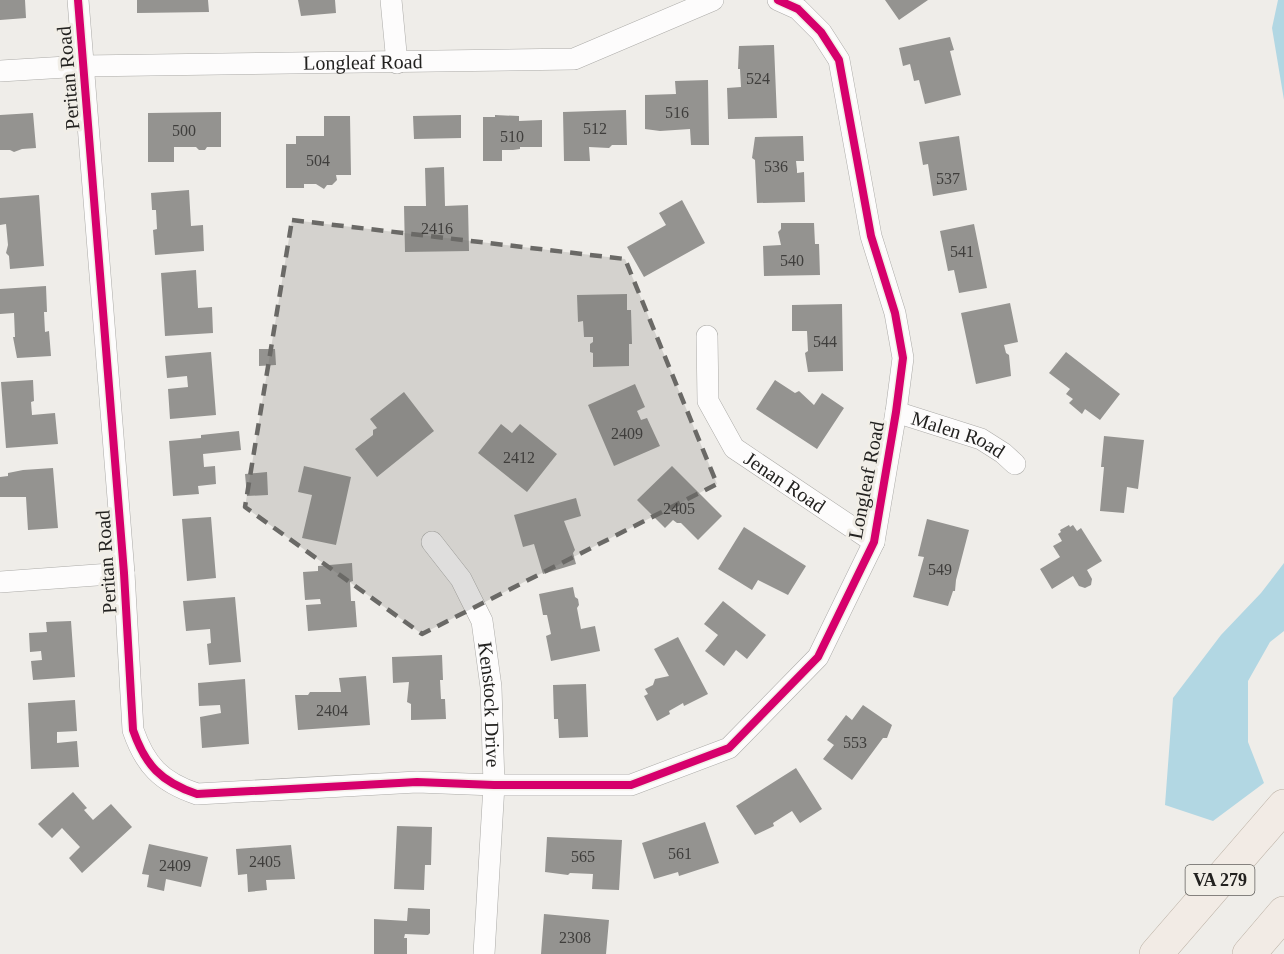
<svg xmlns="http://www.w3.org/2000/svg" width="1284" height="954" viewBox="0 0 1284 954" font-family="'Times New Roman',serif">
<style>
.water{fill:#b2d7e3}
.building{fill:#949390}
.lines{fill:none;stroke-linecap:round;stroke-linejoin:round}
.street-casing{stroke:#acaba8;stroke-width:22}
.primary-casing{stroke:#baafa3;stroke-width:34}
.street{stroke:#fdfcfc;stroke-width:21}
.primary{stroke:#f2ebe5;stroke-width:33}
.cycleway-casing{stroke:#f1eee7;stroke-width:11}
.cycleway{stroke:#d6006c;stroke-width:8}
.marked{fill:#6a6966;fill-opacity:0.2;stroke:#6a6966;stroke-width:4.5;stroke-dasharray:12 8;stroke-linejoin:round}
.labels{text-anchor:middle;dominant-baseline:central;stroke-width:6;stroke-linejoin:round;paint-order:stroke}
.number-label{font-size:16px;fill:#3f3e3c}
.shield{fill:#f1eee7;stroke:#615f5c;stroke-width:1.5}
.shield-label{font-size:18px;font-weight:bold;fill:#232220}
.street-label{font-size:20px;fill:#232220;stroke:#f1eee7}
</style>
<rect width="100%" height="100%" fill="#efede9"/>
<path class="water" d="M1278,0H1284V100L1272,28Z
M1284,563V631L1270,642L1248,681V742L1264,783L1213,821L1165,805L1173,698L1221,635L1261,593Z"/>
<path class="building" d="M0,0H25L26,18L0,20Z
M137,0H208L209,12L137,13Z
M298,0H335L336,13L301,16Z
M885,0H928L899,20Z
M950,37L954,50L950,51L961,95L925,104L919,80L914,81L910,64L903,66L899,48Z
M774,45L777,118L728,119L727,88L741,87L740,69H738L739,46Z
M708,80L709,145H691L690,129L660,131L645,129V95L676,94L675,81Z
M626,110L627,145H612L609,148L589,147L590,161H564L563,112Z
M221,112V147H207L205,150H199L196,147H174V162H148V113Z
M33,113L36,148L22,149L14,152L10,150H0V115Z
M461,115V138L414,139L413,116Z
M495,115L519,116V121L542,120V147H520V149L513,150H502V161H483V117H495Z
M324,116H350L351,175H336L337,180L332,185H327L324,189L316,184H304V188H286V144H296V136H324Z
M803,136L804,161H796L797,170V173L804,172L805,202L757,203L755,160L752,158L755,137Z
M959,136L967,190L933,196L928,164L923,165L919,142Z
M444,167L445,206L468,205L469,251L405,252L404,206H426L425,168Z
M189,190L191,226L203,225L204,251L155,255L153,230L157,229L156,210H152L151,193Z
M39,195L44,266L10,269L9,256L6,253L8,245L6,224L0,225V198Z
M682,200L705,243L644,277L627,247L666,225L659,213Z
M781,223H814L815,244H819L820,275L764,276L763,246L781,245L778,232L781,229Z
M974,224L987,288L959,293L954,270L948,271L940,231Z
M196,270L198,308L212,307L213,333L165,336L161,273Z
M46,286L47,312H44L45,332L49,331L51,356L17,358L13,337H15L14,313L0,314V289Z
M627,294V310H631L632,344H629V366L593,367V353L590,352V344L593,342V337H584L583,321L578,322L577,295Z
M1010,303L1018,342L1004,345L1006,353L1009,355L1011,376L976,384L961,313Z
M842,304L843,371L808,372L805,353L808,351L807,331H792V305Z
M259,349H275L276,365L259,366Z
M211,352L216,415L170,419L168,389L188,387L187,376L167,378L165,356Z
M1066,352L1120,394L1100,420L1085,409L1082,414L1069,403L1073,399L1066,394L1070,389L1049,373Z
M33,380L34,401L31,402L32,415L55,413L58,444L6,448L1,382Z
M775,380L795,393L799,391L814,405L822,393L844,408L817,449L756,409Z
M635,384L645,407L637,411L641,420L647,418L660,446L614,466L588,405Z
M404,392L434,431L377,477L355,449L373,435V430L377,428L370,419Z
M501,424L512,433L520,424L557,454L527,492L478,453Z
M239,431L241,450L203,454L204,467L215,466L216,484L198,486L199,494L173,496L169,441L201,438V435Z
M1104,436L1144,440L1138,489L1127,487L1124,513L1100,511L1104,467H1101Z
M304,466L351,477L336,545L302,538L312,495L298,492Z
M672,466L722,516L698,540L681,523H677L673,520L665,528L637,500Z
M53,468L58,528L28,530L26,497H0V477L8,476V473L23,470Z
M267,472L268,495L247,496L245,474Z
M576,498L581,516L564,521L575,550L573,553L576,564L543,574L534,544L523,547L514,515Z
M211,517L216,578L187,581L182,519Z
M927,519L969,530L956,580L955,591H953L948,606L913,597L924,557L918,556Z
M1069,525L1070,527L1073,525L1077,531L1081,528L1102,561L1087,570L1092,579L1091,585L1085,588L1079,586L1073,576L1052,589L1040,569L1060,557L1053,546L1062,541L1058,534L1061,532L1060,530Z
M744,527L806,566L788,595L758,580L752,590L718,569Z
M352,563L353,581L350,582L351,601H355L357,627L308,631L306,605L321,604L320,599L305,600L303,572L318,571V566Z
M573,587L575,597L578,599L579,605L577,608L581,629L595,626L600,651L551,661L546,636L551,634L547,615H543L539,594Z
M235,597L241,662L209,665L207,644L211,643L210,629L186,631L183,601Z
M723,601L766,635L747,659L736,650L724,666L705,651L718,635L704,624Z
M71,621L75,677L33,680L31,661L42,660L41,651L30,652L29,633L47,632L46,622Z
M678,637L708,694L684,706L683,703L669,711L670,714L657,721L644,696L648,694L645,689L653,685L655,679L669,676L654,649Z
M442,655L443,680H440L441,699H445L446,719L411,720V704L407,702L409,682L393,683L392,657Z
M366,676L370,725L298,730L295,695H308L310,692H341L339,678Z
M245,679L249,744L202,748L200,717L221,713L220,705L199,706L198,683Z
M586,684L588,737L559,738L558,719H554L553,685Z
M75,700L77,731L57,732V743L77,741L79,767L31,769L28,703Z
M863,705L892,725L887,738H883L852,780L823,759L834,745L827,740L846,715L852,720Z
M796,768L822,809L800,823L792,811L773,823L774,826L755,835L736,806Z
M73,792L87,808L84,810L93,820L111,804L132,827L82,873L69,858L80,847L62,828L52,838L38,824Z
M705,822L719,863L679,876L678,872L654,879L642,843Z
M397,826L432,827L431,865H425L424,890L394,889Z
M547,837L622,840L619,890L592,889L593,874L570,873L568,875L545,872Z
M149,844L208,857L201,887L166,879L164,891L147,887L149,875L142,874Z
M291,845L295,879L266,880L267,890L248,892L247,874L238,875L236,849Z
M408,908L430,909V933L428,935L405,934L404,938H407V954H374V919L407,921Z
M544,914L609,920L606,954H541Z"/>
<g class="lines">
<defs>
<g id="street">
<path d="M78,0L124,573L133,730C145,765 161,782 197,794L417,782L494,785H631L729,748L818,657L874,542L896,412L903,358L895,313L871,236L839,60L821,32L798,9L778,0"/>
<path d="M391,0L397,63"/>
<path id="s1" d="M0,71L83,66L574,59L713,0"/>
<path id="s2" d="M707,336L708,401L734,448L874,542"/>
<path id="s3" d="M896,412L981,439L1003,453L1015,464"/>
<path id="s4" d="M432,542L461,579L482,621L491,687L494,785L484,954"/>
<path d="M0,582L124,573"/>
</g>
<path id="primary" d="M1156,954L1284,806
M1249,954L1284,913"/>
</defs>
<use href="#street" class="street-casing"/>
<use href="#primary" class="primary-casing"/>
<use href="#street" class="street"/>
<use href="#primary" class="primary"/>
<defs>
<path id="cycleway" d="M78,0L124,573L133,730C145,765 161,782 197,794L417,782L494,785H631L729,748L818,657L874,542L896,412L903,358L895,313L871,236L839,60L821,32L798,9L778,0"/>
</defs>
<use href="#cycleway" class="cycleway-casing"/>
<use href="#cycleway" class="cycleway"/>
</g>
<path class="marked" d="M292,220L625,259L717,484L422,634L245,507Z"/>
<g class="labels">
<g class="number-label">
<text x="758" y="78">524</text>
<text x="677" y="112">516</text>
<text x="595" y="128">512</text>
<text x="184" y="130">500</text>
<text x="512" y="136">510</text>
<text x="318" y="160">504</text>
<text x="776" y="166">536</text>
<text x="948" y="178">537</text>
<text x="437" y="228">2416</text>
<text x="962" y="251">541</text>
<text x="792" y="260">540</text>
<text x="825" y="341">544</text>
<text x="627" y="433">2409</text>
<text x="519" y="457">2412</text>
<text x="679" y="508">2405</text>
<text x="940" y="569">549</text>
<text x="332" y="710">2404</text>
<text x="855" y="742">553</text>
<text x="680" y="853">561</text>
<text x="583" y="856">565</text>
<text x="265" y="861">2405</text>
<text x="175" y="865">2409</text>
<text x="575" y="937">2308</text>
</g>
<rect class="shield" x="1185.5" y="865" width="69" height="30" rx="4.5"/>
<g class="shield-label">
<text x="1220" y="880">VA 279</text>
</g>
<g class="street-label">
<text stroke="none"><textPath href="#s1" startOffset="363">Longleaf Road</textPath></text>
<text transform="translate(68 78) rotate(-95)">Peritan Road</text>
<text stroke="none"><textPath href="#s3" startOffset="66">Malen Road</textPath></text>
<text transform="translate(866 480) rotate(-79)">Longleaf Road</text>
<text stroke="none"><textPath href="#s2" startOffset="180">Jenan Road</textPath></text>
<text transform="translate(106 562) rotate(-94)">Peritan Road</text>
<text stroke="none"><textPath href="#s4" startOffset="178">Kenstock Drive</textPath></text>
</g>
</g>
</svg>
